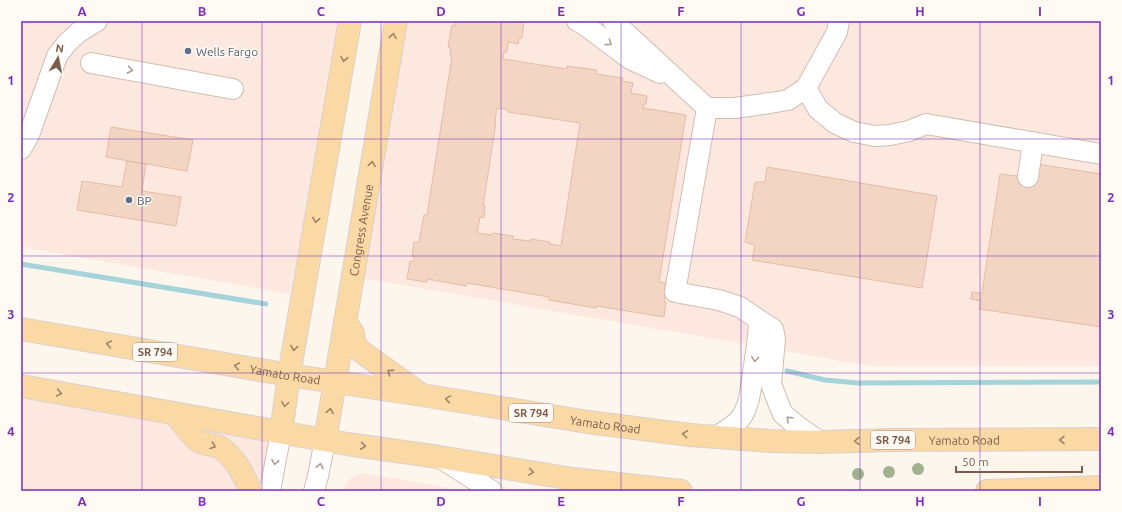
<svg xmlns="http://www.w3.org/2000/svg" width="1122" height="512" viewBox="0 0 1122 512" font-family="Ubuntu,sans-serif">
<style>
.commercial{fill:#fde8e0}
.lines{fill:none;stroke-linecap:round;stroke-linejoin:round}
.stream{stroke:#a5d3da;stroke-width:5}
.building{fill:#f3d5c3;stroke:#e6bba3;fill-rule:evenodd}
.minor-casing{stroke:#d1beb0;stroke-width:22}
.major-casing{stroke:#dad1cd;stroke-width:24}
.minor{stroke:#fff;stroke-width:20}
.major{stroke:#fbd9a5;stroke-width:22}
.tree{fill:#a0b28e}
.oneway{stroke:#a18267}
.oneway2{stroke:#af9d94}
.grid{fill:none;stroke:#7b2cbf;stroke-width:1;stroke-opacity:0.55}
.service-dot{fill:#5c6f8a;stroke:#fffaf3;stroke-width:1.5}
.labels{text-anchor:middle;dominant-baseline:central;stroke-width:3;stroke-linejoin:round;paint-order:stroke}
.shield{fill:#fffaf3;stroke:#a28b7f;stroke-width:1}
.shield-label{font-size:11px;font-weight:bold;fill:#7a5c4d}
.service-label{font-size:12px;fill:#4e5e75;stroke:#fffaf3;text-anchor:start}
.street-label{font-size:12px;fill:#7a5c4d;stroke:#fffaf3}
.neatline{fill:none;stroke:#7b2cbf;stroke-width:1.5}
.grid-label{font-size:13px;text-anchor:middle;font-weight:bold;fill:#7b2cbf}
</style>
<rect width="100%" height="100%" fill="#fdf6ec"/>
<path class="commercial" d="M21,21H342L290,294L21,247Z
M398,21H1101V366H871L362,278Z
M21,398L272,440L264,491H21Z
M364,473L445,487L456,491H343L347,481L354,476Z"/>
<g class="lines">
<path class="stream" d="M21,264L266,304
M787,371L825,380L858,383L1101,382"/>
</g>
<path class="building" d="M455,21H515L524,22L522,38H519L518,44L508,42L507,52H504L503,59L567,69V66L597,70L596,74L623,78L622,81L633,83L631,93L647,96L646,104H644L643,108L686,115L659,282L667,283L664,302H666L664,317L597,306L596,308L549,300V297L467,283L466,286L427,279V282L407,279L410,261L413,262L414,256H412L414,242H419L424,215H427L452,57L450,56L451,48L448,47L452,25L455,26ZM497,108L509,110L508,112L580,123L561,246L550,244V242L531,239V241L513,239V236L493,233L492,235L477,233L480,217L484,218L485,206H483L496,122L495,121Z
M111,127L193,140L187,171L106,157Z
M127,161L146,164L142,191L181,197L176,226L77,210L82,181L122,187Z
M1037,164L1101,174V327L979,309L981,301L971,299L972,292L982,293L1000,174L1034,178Z
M767,167L937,196L922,288L752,260L755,245L745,242L755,182H765Z"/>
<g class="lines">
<defs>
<path id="minor" d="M577,21L586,26L630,59L660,73
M613,21L707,108H735L770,103L788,100L806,88L837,32L839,21
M91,63L233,89
M806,88L818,109L835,123L854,132L875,136L890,135L909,131L926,124L1101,154
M707,108L675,292L719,300L740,307L759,320L773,329L775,339L771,384L779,405L783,414L796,425L820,442
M21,149L29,135L57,56L67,43L79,32L97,21
M1028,177L1033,142
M715,437C724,432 733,427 740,419C751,405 751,383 754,366C756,351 759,336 759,320
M439,457L492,491
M270,491L281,432
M314,491L318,476L325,440"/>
<g id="major">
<path d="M345,322L353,333L354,342L359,350L419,393"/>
<path id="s1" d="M21,329L289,375L422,395L588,422L690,435L770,441L820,442L892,440L1101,439"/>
<path d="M21,386L347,444L439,457L573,479L681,491"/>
<path d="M174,413C181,421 191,435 198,441C202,444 213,444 219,447C234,455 244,476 251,491"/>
<path d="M281,432L289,375L350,21"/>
<path id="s2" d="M325,440L335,382L396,21"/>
<path d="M987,491L1101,487"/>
</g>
</defs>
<use href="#minor" class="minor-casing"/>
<use href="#major" class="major-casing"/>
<use href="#minor" class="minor"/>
<use href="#major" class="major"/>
</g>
<g class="tree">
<circle cx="918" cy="469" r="6"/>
<circle cx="889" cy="472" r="6"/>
<circle cx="858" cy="474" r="6"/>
</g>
<defs><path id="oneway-chevron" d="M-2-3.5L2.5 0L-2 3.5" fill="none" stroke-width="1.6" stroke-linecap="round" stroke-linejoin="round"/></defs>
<g class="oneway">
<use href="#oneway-chevron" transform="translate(393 36) rotate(-81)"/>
<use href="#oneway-chevron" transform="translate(344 59) rotate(100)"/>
<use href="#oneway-chevron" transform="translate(372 164) rotate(-81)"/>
<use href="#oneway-chevron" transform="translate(316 220) rotate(100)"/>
<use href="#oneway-chevron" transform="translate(109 344) rotate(-170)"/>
<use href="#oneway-chevron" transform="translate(294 348) rotate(100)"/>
<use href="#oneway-chevron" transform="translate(237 366) rotate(-170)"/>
<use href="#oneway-chevron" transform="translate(390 372) rotate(-144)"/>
<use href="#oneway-chevron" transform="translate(59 393) rotate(10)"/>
<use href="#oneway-chevron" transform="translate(448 399) rotate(-171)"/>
<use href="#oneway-chevron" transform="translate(285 404) rotate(98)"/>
<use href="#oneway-chevron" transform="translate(330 411) rotate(-79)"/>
<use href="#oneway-chevron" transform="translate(685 434) rotate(-174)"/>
<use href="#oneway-chevron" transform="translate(1062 440) rotate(180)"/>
<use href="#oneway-chevron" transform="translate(857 441) rotate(179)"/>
<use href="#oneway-chevron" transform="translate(213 446) rotate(20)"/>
<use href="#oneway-chevron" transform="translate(363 446) rotate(8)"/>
<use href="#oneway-chevron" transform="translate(531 472) rotate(9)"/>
</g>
<g class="oneway2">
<use href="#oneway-chevron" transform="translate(609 43) rotate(36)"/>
<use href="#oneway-chevron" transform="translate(130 70) rotate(11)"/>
<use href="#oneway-chevron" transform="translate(755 359) rotate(98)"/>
<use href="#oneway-chevron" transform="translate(789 419) rotate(-137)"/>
<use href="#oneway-chevron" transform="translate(275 462) rotate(100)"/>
<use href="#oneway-chevron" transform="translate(320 466) rotate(-80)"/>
</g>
<path class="grid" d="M142,21V491M262,21V491M381,21V491M501,21V491M621,21V491M741,21V491M860,21V491M980,21V491M21,139H1101M21,256H1101M21,373H1101"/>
<g class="service-dot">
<circle cx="188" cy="51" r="4"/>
<circle cx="129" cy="200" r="4"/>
</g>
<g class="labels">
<g class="shield">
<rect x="133" y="343" width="44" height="18" rx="3"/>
<rect x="509" y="404" width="44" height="18" rx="3"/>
<rect x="871" y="431" width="44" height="18" rx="3"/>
</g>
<g class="shield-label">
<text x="155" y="352">SR 794</text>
<text x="531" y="413">SR 794</text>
<text x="893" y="440">SR 794</text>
</g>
<g class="service-label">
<text x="196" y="51">Wells Fargo</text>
<text x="137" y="200">BP</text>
</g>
<g class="street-label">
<text stroke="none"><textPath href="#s2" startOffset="213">Congress Avenue</textPath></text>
<text stroke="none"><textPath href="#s1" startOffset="268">Yamato Road</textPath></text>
<text stroke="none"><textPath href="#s1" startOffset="592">Yamato Road</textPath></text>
<text stroke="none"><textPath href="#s1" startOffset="952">Yamato Road</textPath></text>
</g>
</g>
<rect width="1122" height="512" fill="none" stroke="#fffaf3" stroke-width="44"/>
<g transform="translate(58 58) rotate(10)" stroke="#fffaf3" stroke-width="3" paint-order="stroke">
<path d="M0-3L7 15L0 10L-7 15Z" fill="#7a5c4d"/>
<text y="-6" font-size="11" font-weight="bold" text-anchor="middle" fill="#7a5c4d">N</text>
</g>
<path d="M956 466v6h126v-6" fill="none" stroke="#7a5c4d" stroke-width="2"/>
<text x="962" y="466" font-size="12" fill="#7a5c4d" stroke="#fffaf3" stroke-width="3" paint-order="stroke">50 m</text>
<rect x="22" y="22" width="1078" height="468" class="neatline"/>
<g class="grid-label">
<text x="82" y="16">A</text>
<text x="202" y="16">B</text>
<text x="321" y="16">C</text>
<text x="441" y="16">D</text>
<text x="561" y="16">E</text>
<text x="681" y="16">F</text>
<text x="801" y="16">G</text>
<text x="920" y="16">H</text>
<text x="1040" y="16">I</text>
<text x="11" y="85">1</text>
<text x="1111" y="85">1</text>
<text x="11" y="202">2</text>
<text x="1111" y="202">2</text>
<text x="11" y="319">3</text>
<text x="1111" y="319">3</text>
<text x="11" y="436">4</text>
<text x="1111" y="436">4</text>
<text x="82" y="506">A</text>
<text x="202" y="506">B</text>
<text x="321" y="506">C</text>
<text x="441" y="506">D</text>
<text x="561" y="506">E</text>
<text x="681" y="506">F</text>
<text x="801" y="506">G</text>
<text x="920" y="506">H</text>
<text x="1040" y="506">I</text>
</g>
</svg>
